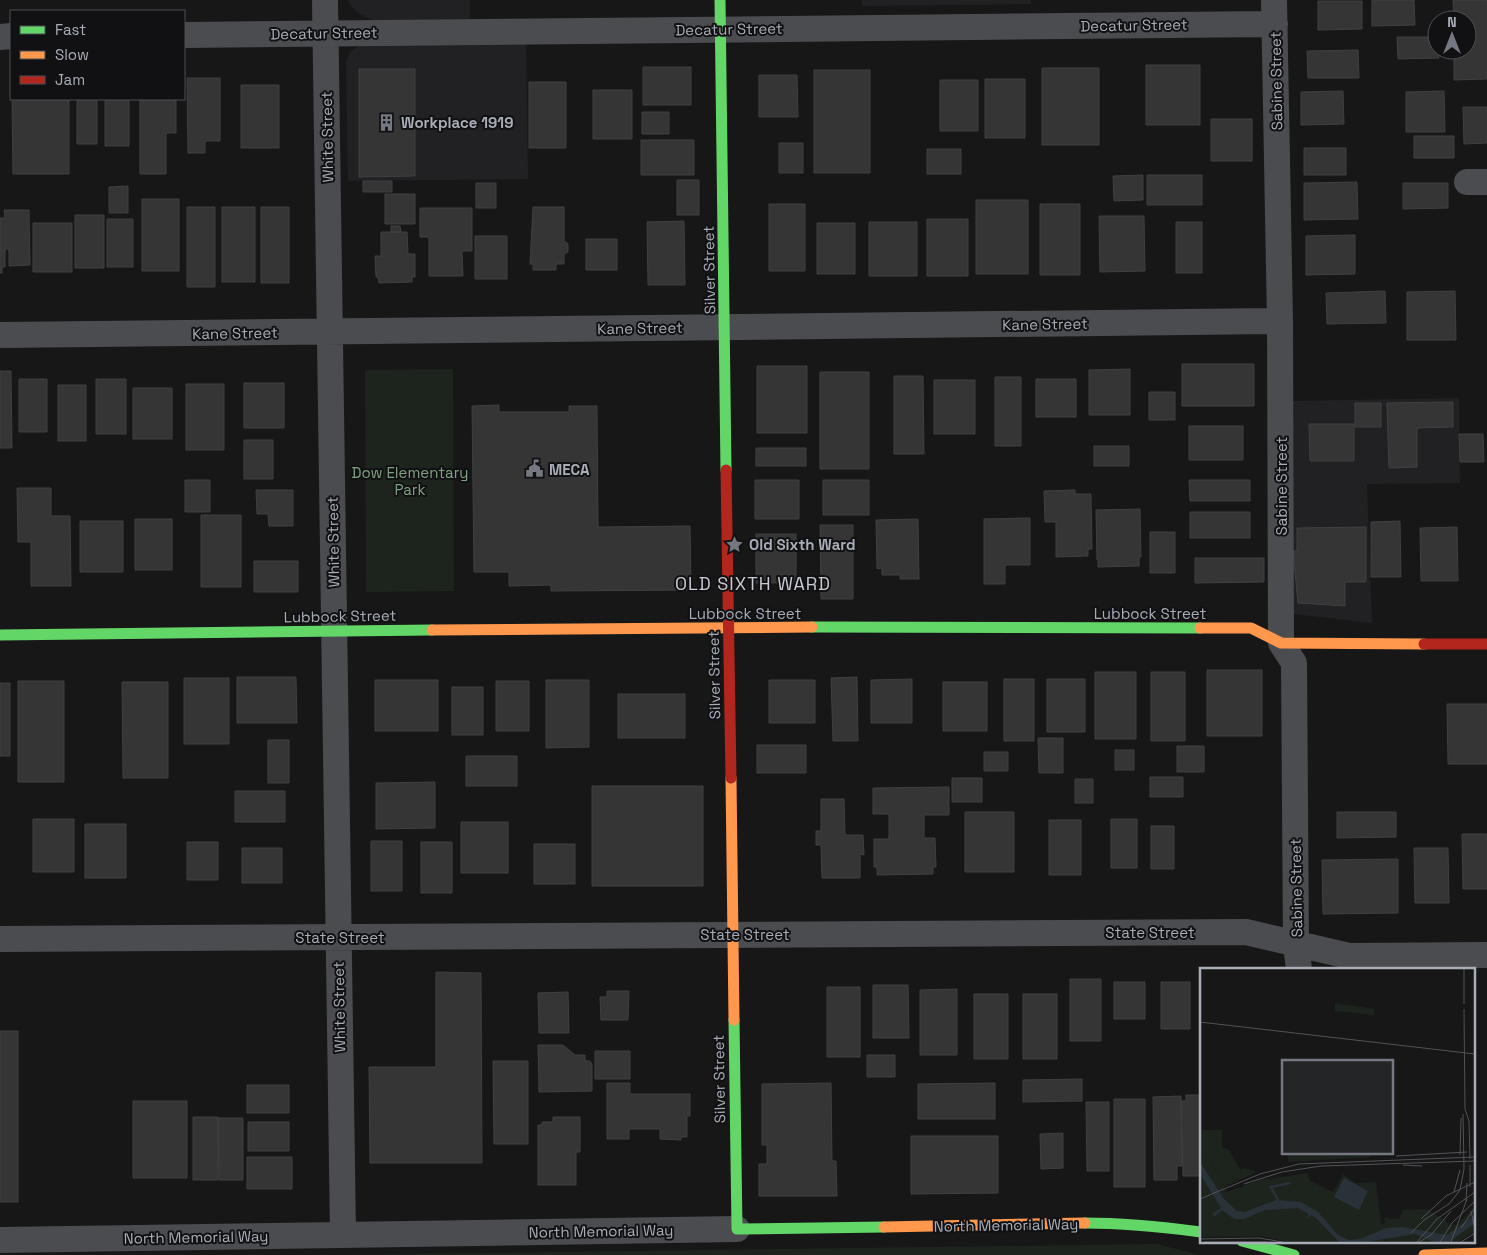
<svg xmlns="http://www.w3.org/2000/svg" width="1487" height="1255" viewBox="0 0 1487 1255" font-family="'Space Grotesk',sans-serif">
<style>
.built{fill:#212123}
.green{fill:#1d241e}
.building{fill:#353536;stroke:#3f4043}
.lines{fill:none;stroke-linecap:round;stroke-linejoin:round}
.street{stroke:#4b4c50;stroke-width:26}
.fast{stroke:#63d668;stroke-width:11}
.slow{stroke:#ff974d;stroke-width:11}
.jam{stroke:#b3261e;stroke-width:11}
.labels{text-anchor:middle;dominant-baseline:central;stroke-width:4;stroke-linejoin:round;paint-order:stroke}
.street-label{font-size:15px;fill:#a8adb8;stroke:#111113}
.poi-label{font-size:15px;font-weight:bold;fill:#a8adb8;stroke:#111113;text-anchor:start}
.park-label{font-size:15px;fill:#7fa381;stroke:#111113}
.quarter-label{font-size:18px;letter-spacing:1px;fill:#c9ccd4;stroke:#111113}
.inset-river{fill:none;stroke:#2a3239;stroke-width:2.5}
.inset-road{fill:none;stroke:#515357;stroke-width:1}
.view{fill:#757880;fill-opacity:0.15;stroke:#757880;stroke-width:2.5}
.inset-edge{fill:none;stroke:#a8adb8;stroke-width:2.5}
</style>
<rect width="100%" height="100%" fill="#171717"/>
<path class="built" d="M348,0H470V20H373L361,15L351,6Z
M862,0H1031V4L862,6Z
M526,38L528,179L348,181L346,62L350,52L360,45Z
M1459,398L1460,483L1367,484L1372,623L1293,614L1291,401Z"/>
<path class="green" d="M453,369L454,591L366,592L365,370Z
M1157,1244L1200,1255H336Z"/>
<path class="building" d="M1372,0H1414L1415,25L1372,26Z
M1453,0H1487V79L1454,80V50H1467V20H1454Z
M1318,1H1362V29L1318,30Z
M1397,37H1437V50H1439V58L1398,59Z
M1358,50L1359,78H1308L1307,51Z
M1146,65H1200V125H1146Z
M643,67H691V105H643Z
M1042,68H1099V145H1042Z
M359,69H415V176L359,177Z
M814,70H870V173H814Z
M759,75H797L798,117H759Z
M187,78H220V141H205V153H188Z
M985,79H1025V138H985Z
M940,80H978V131H940Z
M529,82H566V148H529Z
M241,85H279V148H241Z
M593,90H632V139H593Z
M1343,91L1344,124L1301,125V92Z
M1444,91L1445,132H1406V92Z
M12,99H69V174H13Z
M77,99H97V144H77Z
M105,99H129V146H105Z
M140,99H176V133H166V174H140Z
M1463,107H1487V143L1464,144Z
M642,112H669V134H642Z
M1211,119H1252V161H1211Z
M1414,136H1454V158H1414Z
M641,140H694V175H641Z
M779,143H803V173H779Z
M1304,148H1346V175H1304Z
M927,149H961V174H927Z
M1143,175V200L1114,201L1113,176Z
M1147,175H1202V205H1147Z
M677,180H699V215H677Z
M363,181H392V192H363Z
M1357,182L1358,219L1304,220V183Z
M476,183H496V208H476Z
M1403,183H1448V208L1403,209Z
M128,186V213H109V187Z
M385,194H415V224H385Z
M142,199H179V271H142Z
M976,200H1028V274H976Z
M769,204H805V271H769Z
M1040,204H1080V275H1040Z
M187,207H215V287H187Z
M222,207H255V282H222Z
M261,207H289V283H261Z
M533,207H564V241L568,244V252L564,254V264H556V270H533V264H530Z
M420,208H472V251H462L463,276H429V237H420Z
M4,210H29L30,265L9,266V249H5V267H2V273H0V218H5Z
M75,215H104V268H75Z
M1099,216H1144L1145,271L1100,272Z
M107,219H133V267H107Z
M927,219H968V276H927Z
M684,221L685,285H648L647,222Z
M869,222H917V276H869Z
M1176,222H1202V273H1176Z
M33,223H72V272H33Z
M817,223H855V274H817Z
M391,226H400L401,232H391Z
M381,232H407L408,254H415V277H412V282L379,283L378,277H376L375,256H381Z
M1355,235V274L1306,275V236Z
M475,236H507V279H475Z
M586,239H617V270H586Z
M1385,291L1386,323L1327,324L1326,293Z
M1455,291L1456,340H1407V292Z
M1182,364H1254V406H1182Z
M757,366H807V433H757Z
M1130,369V415H1089V370Z
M0,371H11L12,448H0Z
M820,372H869V469H820Z
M894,376H923L924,454H894Z
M995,377H1021V446H995Z
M19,379H47V432H19Z
M96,379H126V434H96Z
M1036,379H1076V417H1036Z
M934,380H975V434H934Z
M244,383H284V428H244Z
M186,384H224V450H186Z
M58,385H86V441H58Z
M133,388H172V439H133Z
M1149,392H1175V420H1149Z
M1453,402V427L1417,428V467L1389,468L1387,403Z
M1355,403H1381V427H1355Z
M499,405V412H569V406H597L598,527L690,526L691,590L551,591V585L509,586V572H474L472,406Z
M1309,424H1354V461H1310Z
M1189,426H1243V460H1189Z
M1459,434H1483L1484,462H1460Z
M244,440H273V479H244Z
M1094,446H1129V466H1094Z
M756,448H806V466H756Z
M185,480H210V512H185Z
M755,480H799V519H755Z
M823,480H869V515H823Z
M1189,480H1250V501H1190Z
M17,488H51V516H70L71,586H31V542H18Z
M256,490H293V526H269L268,514H257Z
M1075,490V494H1091L1092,549H1088V556L1056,557V522H1045L1044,491Z
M1140,509L1141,557H1139V566L1098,567V559L1097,560L1096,510Z
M1190,512H1250V538H1190Z
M201,515H241V587H201Z
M1030,518V565H1005V584H984V519Z
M135,519H172V570H135Z
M918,519L919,579H900V575H882V568L877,569L876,520Z
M80,521H123V572H80Z
M1400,521L1401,577H1371V522Z
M820,525H853V599H821Z
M1366,527V582H1345V606L1298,603L1293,551H1297V528Z
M1457,527L1458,581H1421L1420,528Z
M1150,532H1175V573H1150Z
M756,534H796V583H756Z
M1195,558H1264V582L1195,583Z
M254,561H298V592H254Z
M1207,670H1262V736H1207Z
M1095,672H1136V739H1095Z
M1151,672H1185V741H1151Z
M237,677H296L297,723H237Z
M857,677L858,741H833L831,678Z
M184,678H229V744H184Z
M912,679V723H871V680Z
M1004,679H1034V741H1004Z
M1047,679H1085V732H1047Z
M375,680H438V731H375Z
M546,680H589V747L546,748Z
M769,680H815V723H769Z
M18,681H64V782H18Z
M496,681H529V731H496Z
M122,682H168V778H123Z
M943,682H987V731H943Z
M0,683H10V756H0Z
M452,687H483V735H452Z
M618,694H685V738H618Z
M1447,704H1487V764H1448Z
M1038,738H1063V773H1039Z
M268,740H289V783H268Z
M757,745H806V773H757Z
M1177,746H1204V772H1177Z
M1115,750H1134V770H1115Z
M984,752H1008V771H984Z
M466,756H517V786H466Z
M1150,777H1183V797H1150Z
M952,778H982V802H952Z
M1075,779H1093V803H1075Z
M435,782V828L376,829V783Z
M592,786H703V886H592Z
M949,787V815H924V838H935L936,867H933V874L877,875V867H874V839H889V814H873V788Z
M235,791H285V822H235Z
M821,799H844L845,835H863L864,855L860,854V878H822L821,845H816V831H821Z
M965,812H1014V872H965Z
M1337,812H1396V837L1337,838Z
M33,819H74V872H33Z
M1111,819H1137V868H1111Z
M1049,820H1081V875H1049Z
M461,822H508V873H461Z
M85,824H126V878H85Z
M1151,826H1174V869H1151Z
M1462,834H1487V889H1463Z
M371,841H402V891H371Z
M187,842H218V880H187Z
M421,842H452V893H421Z
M534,844H575V884H534Z
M242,848H282V883H242Z
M1414,848H1448L1449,903H1415Z
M1398,859V913L1323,914L1322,860Z
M436,972L481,973L482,1163H370L369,1067H436Z
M1070,979H1101V1041H1070Z
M1114,982H1145V1019H1114Z
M1161,982H1190V1029H1161Z
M873,985H908L909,1038H873Z
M827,987H860V1057H827Z
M957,989V1055H920V990Z
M607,991H629L628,1020H601L600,997H607Z
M568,992L569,1033H539L538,993Z
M974,994H1008V1059H974Z
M1023,994H1057V1059H1023Z
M0,1031H18V1202H0Z
M538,1045H563L575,1055H585V1061H590L592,1064V1091L539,1092Z
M595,1051H630V1079H595Z
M867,1055H895V1077H867Z
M493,1061H528V1144H494Z
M1082,1079V1101L1023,1102V1080Z
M607,1083H630V1094H690V1116H687V1137H681V1140L660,1139V1129H629V1139H607Z
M831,1083L832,1161H836L837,1196H759V1164H767V1145H762V1084Z
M995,1083V1119H918V1084Z
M247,1085H289V1113H247Z
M1186,1095H1201V1176H1183L1181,1101H1186Z
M1181,1096L1182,1166H1177V1180H1154L1153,1097Z
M1114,1099H1145V1187H1114Z
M133,1101H187V1178H133Z
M1086,1102H1109V1171H1087Z
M193,1117H218V1180H193Z
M553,1117H580V1152H576V1185H538V1125H542V1122H553Z
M218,1118H243V1180H219Z
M248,1122H289V1151H248Z
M1063,1133V1168L1041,1169L1040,1134Z
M911,1136H998V1193L911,1194Z
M247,1157H292V1189H247Z"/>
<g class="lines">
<path class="street" d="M325,0L343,1234
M1274,0L1280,321L1281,643L1294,663L1296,945L1299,969
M184,35L1275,24
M0,37L11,36
M1467,182H1487
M0,335L1280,321
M0,939L1246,932L1349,956L1487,955
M0,1240L737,1229"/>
<path class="fast" d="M720,0L726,470
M812,627L1200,628
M0,635L432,630
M734,1020L737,1229L884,1227
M1085,1223C1124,1223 1163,1227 1201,1232
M1242,1241L1294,1255"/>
<path class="slow" d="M1200,628H1251L1281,643L1424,644
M432,630L812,627
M731,778L734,1020
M884,1227L1085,1223
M1424,1255L1487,1253"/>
<path class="jam" d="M726,470L731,778
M1424,644H1487"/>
</g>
<defs>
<symbol id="building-bare" viewBox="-9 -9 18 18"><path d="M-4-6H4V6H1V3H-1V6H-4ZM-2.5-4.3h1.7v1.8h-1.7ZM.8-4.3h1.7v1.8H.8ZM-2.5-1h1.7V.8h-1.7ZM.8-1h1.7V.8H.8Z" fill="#757880" stroke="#111113" stroke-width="2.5" paint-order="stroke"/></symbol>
<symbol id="civic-bare" viewBox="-9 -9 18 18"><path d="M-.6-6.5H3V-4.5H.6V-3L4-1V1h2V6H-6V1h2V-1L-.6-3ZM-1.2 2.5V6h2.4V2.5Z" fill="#757880" stroke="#111113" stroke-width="2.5" paint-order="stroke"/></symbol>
<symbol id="sight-bare" viewBox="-9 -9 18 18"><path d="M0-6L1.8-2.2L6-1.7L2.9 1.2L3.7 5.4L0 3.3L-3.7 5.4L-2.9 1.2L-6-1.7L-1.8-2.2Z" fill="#757880" stroke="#111113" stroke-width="2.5" paint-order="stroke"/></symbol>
</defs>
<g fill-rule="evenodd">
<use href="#building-bare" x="374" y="110" width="25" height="25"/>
<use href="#civic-bare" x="522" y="456" width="25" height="25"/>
<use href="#sight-bare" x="722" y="532" width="25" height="25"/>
</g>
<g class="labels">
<g class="street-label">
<text transform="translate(1134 25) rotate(-1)">Decatur Street</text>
<text transform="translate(729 29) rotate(-1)">Decatur Street</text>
<text transform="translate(324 33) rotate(-1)">Decatur Street</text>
<text transform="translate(1276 81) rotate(-91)">Sabine Street</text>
<text transform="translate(327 137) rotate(-91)">White Street</text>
<text transform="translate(709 270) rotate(-91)">Silver Street</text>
<text transform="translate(1045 324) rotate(-1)">Kane Street</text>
<text transform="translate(640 328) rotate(-1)">Kane Street</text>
<text transform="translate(235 333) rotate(-1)">Kane Street</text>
<text transform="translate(1281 486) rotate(-90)">Sabine Street</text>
<text transform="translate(333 542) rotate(-91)">White Street</text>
<text x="745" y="613">Lubbock Street</text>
<text x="1150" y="613">Lubbock Street</text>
<text transform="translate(340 616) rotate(-1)">Lubbock Street</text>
<text transform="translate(714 675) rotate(-91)">Silver Street</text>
<text transform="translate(1296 888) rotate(-91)">Sabine Street</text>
<text x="1150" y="932">State Street</text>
<text x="745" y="934">State Street</text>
<text x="340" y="937">State Street</text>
<text transform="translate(339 1007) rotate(-91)">White Street</text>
<text transform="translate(719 1079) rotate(-91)">Silver Street</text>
<text transform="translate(1006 1225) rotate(-1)">North Memorial Way</text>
<text transform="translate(601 1231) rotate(-1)">North Memorial Way</text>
<text transform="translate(196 1237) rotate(-1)">North Memorial Way</text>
</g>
<g class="poi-label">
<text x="401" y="122">Workplace 1919</text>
<text x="549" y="469">MECA</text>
<text x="749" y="544">Old Sixth Ward</text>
</g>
<g class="park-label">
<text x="410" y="472">Dow Elementary<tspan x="410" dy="17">Park</tspan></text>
</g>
<g class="quarter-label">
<text x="753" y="583">OLD SIXTH WARD</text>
</g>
</g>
<g transform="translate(1200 968)">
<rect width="275" height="275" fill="#171717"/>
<path d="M135,35L174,41V47L135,43ZM0,185L10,192L19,208H43L41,201L44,200L57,204L24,219L27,224L60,212L108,205L109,212L133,224L143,206L155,215L176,214L181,256L185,255L184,250L199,251L203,242L227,241L252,257H257L275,238V263L258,274H188L187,271L183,274H87L62,268L0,269ZM169,185L172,189L88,194V186Z" fill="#1d241e"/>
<path d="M0,162H22V179L29,182L44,208L32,213L21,211L10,192L0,185Z" fill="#1d241e"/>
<path d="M0,194L24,231L37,243L45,244L76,232L101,234L118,244L138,267L149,272L160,271L186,260L202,259L247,267L275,247V255L249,274H234L215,266L165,274H139L116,250L111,247L107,251L109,246L98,240L65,242L44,251H34L22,242L14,249L13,245L21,240L0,206ZM144,210L168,223L159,242L134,229Z" fill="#2a3239"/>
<path class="inset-river" d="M78,232L71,219L90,215"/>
<path class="inset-road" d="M264,1V36M264,41L265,141L269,153L270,191M0,54L275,86M260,187L261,150M196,188L267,184M203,197L222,198M44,216L82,204L121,198L275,193M270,219V197M254,224L260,202M0,231L60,206L99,196L275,189M266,233L267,215M271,243L275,262M221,251L246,228L275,214M261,260L275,240M211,265L224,252L249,236L260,222L264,201L263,146M0,271L59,270L83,274M4,274H67M217,274L237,251L275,224M219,274L231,267L251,243M240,274L252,255L275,233M251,274L267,231M261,274L275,265"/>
<path class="view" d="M82,92H193V186H82Z"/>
<rect width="275" height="275" class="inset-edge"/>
</g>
<rect x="10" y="10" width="175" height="90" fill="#111113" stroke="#4d4f55"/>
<rect x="20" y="26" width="25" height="8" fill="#63d668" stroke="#4d4f55"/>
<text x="55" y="35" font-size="15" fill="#a8adb8">Fast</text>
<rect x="20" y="51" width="25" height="8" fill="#ff974d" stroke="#4d4f55"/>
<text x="55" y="60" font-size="15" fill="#a8adb8">Slow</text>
<rect x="20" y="76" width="25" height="8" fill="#b3261e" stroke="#4d4f55"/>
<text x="55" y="85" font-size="15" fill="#a8adb8">Jam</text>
<g transform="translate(1452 35)"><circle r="24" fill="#111113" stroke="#4d4f55"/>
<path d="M0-4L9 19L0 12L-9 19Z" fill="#757880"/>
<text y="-8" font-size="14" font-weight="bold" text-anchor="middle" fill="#a8adb8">N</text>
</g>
</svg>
